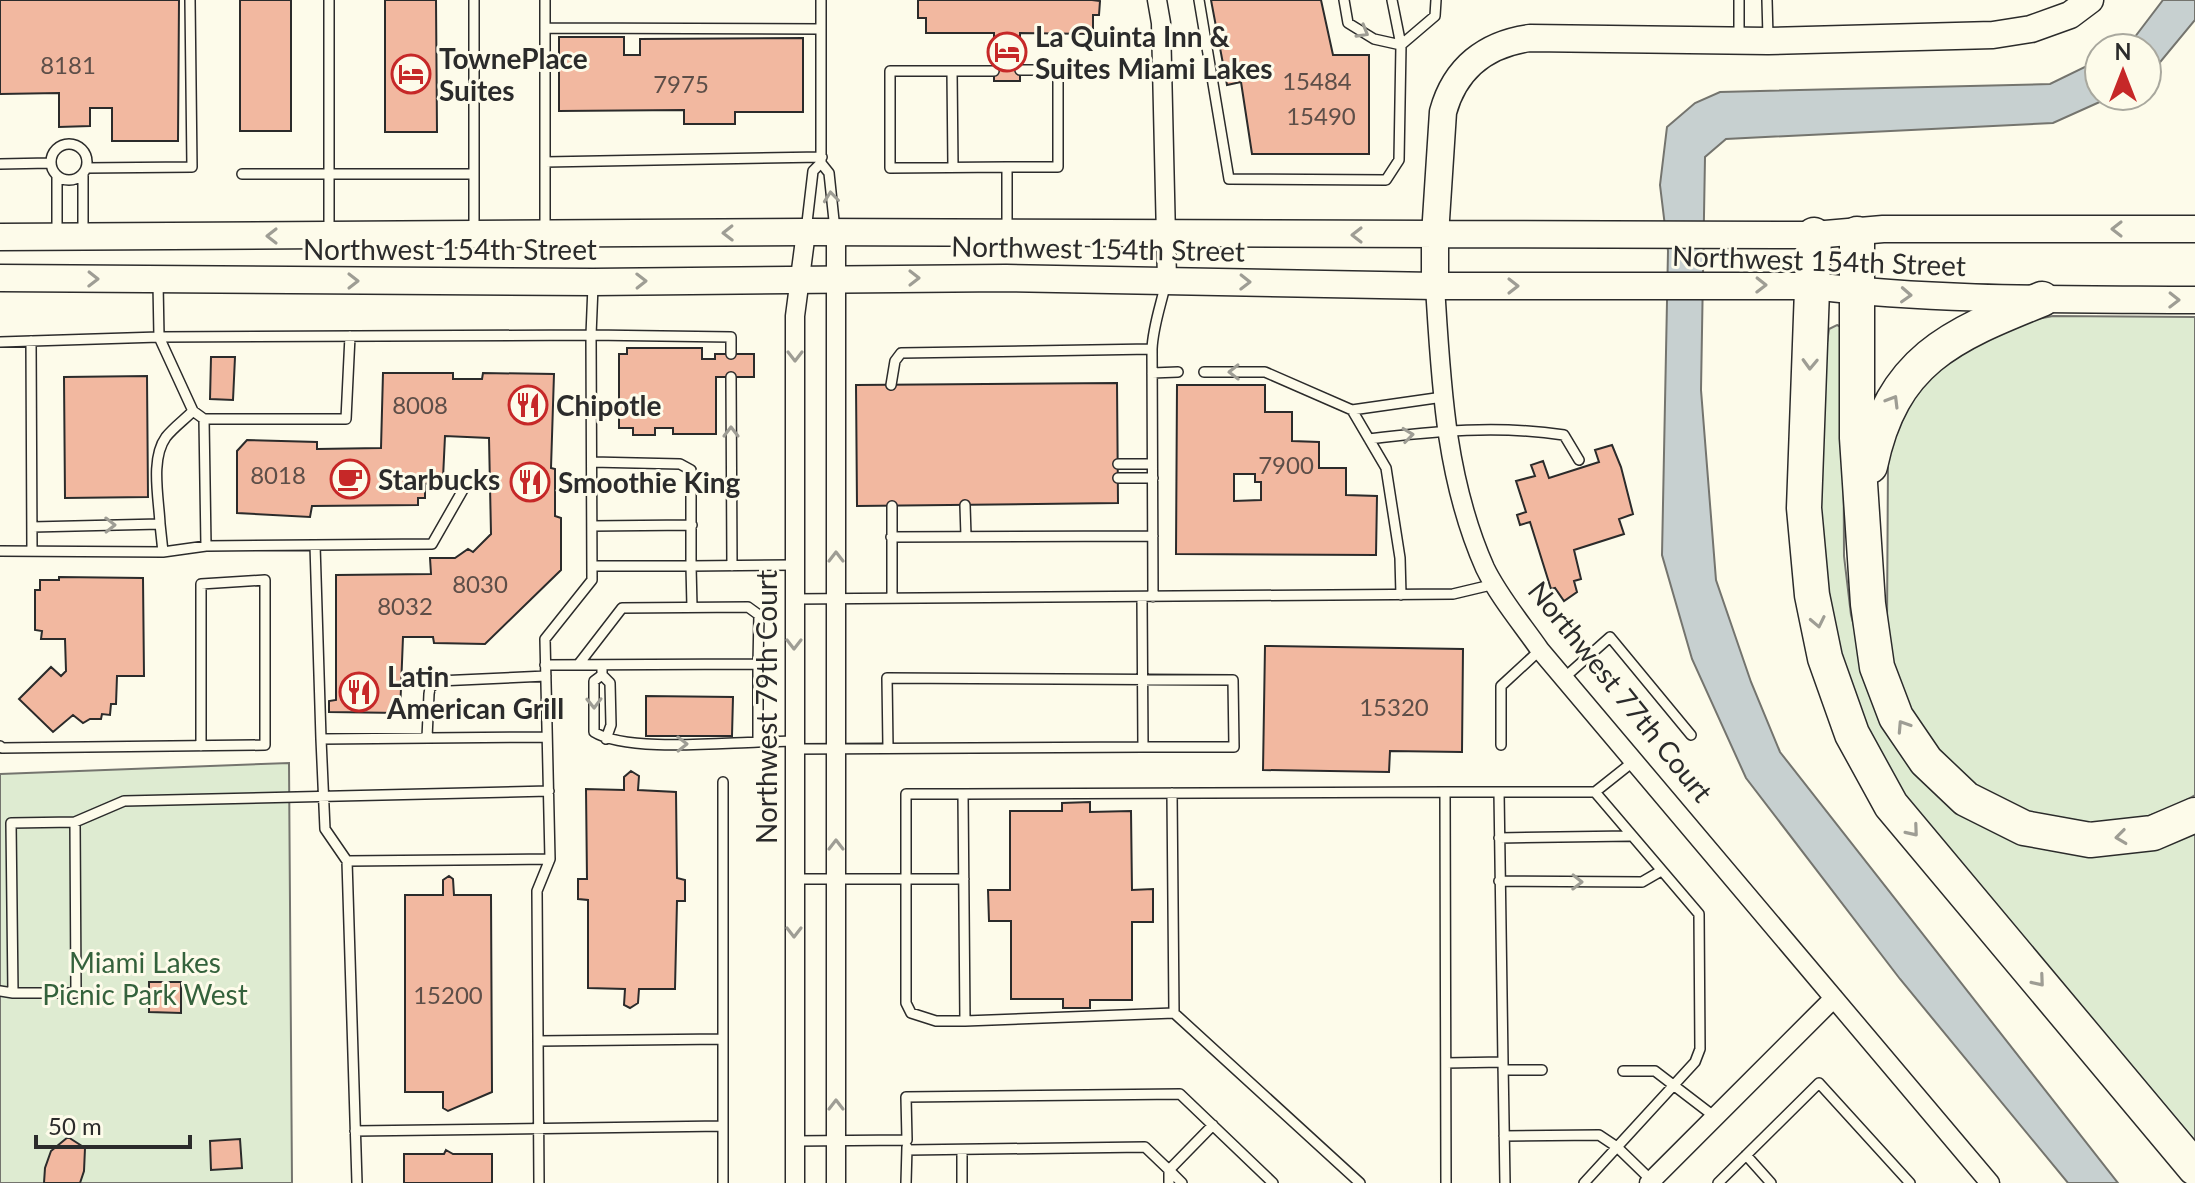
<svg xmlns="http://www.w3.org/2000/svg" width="2195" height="1183" viewBox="0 0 2195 1183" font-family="Lato,sans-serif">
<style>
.green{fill:#deebd1;stroke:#74746e;stroke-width:2}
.water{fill:#c7d0d0;stroke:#74746e;stroke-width:2}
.building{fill:#f2b8a0;stroke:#2b2b2b;stroke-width:2;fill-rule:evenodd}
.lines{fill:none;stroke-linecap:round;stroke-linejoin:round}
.lane-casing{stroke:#2b2b2b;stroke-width:12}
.street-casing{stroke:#2b2b2b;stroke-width:21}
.secondary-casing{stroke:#2b2b2b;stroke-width:29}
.highway-casing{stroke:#2b2b2b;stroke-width:37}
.lane{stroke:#fdfbea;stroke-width:9}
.street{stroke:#fdfbea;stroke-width:18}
.secondary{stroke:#fdfbea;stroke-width:26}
.highway{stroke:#fdfbea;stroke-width:34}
.oneway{stroke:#9e9d94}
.labels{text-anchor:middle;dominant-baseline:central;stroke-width:6;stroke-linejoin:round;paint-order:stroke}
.number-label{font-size:24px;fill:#5d4e48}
.poi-label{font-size:28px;font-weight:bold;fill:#2b2b2b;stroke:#fdfbea;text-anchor:start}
.street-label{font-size:28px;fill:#2b2b2b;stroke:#fdfbea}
.park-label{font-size:28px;fill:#34623c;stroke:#fdfbea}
</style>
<rect width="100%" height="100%" fill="#fdfbea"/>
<path class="green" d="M2053,316L2195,317V795L2178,805L2143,818L2111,825L2072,823L2040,817L1978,792L1923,738L1891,661L1887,627L1888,459L1891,434L1918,386L1989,328Z
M1837,325L1841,327L1843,339L1844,556L1851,615L1863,659L1987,823L2195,824V1141L1908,802L1871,740L1844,675L1820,544L1823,370L1829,329Z
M289,763L292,1183H0V774Z"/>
<path class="water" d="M2163,0H2195V20L2147,78V48H2123L2128,46Z
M2099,60V96H2113L2053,123L1726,139L1705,157L1701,390L1716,580L1751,682L1780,752L2118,1183H2068L1900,979L1746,778L1692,659L1662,555L1668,251L1660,185L1667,127L1695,103L1720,92L2050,84Z"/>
<path class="building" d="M0,0H179L178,141H112V108H90V126L59,127V93L0,94Z
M240,0H291V131H240Z
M385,0H436L437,132H385Z
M918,0H1092L1100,1L1099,15H1093V34L1020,33V81H994V33H926V18H918Z
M1211,0H1321L1333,55H1369V154H1252L1241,82L1227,85Z
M559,37H624V55H640V39L803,38V112H735V124H684V110L559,111Z
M627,348H702V359H715V354H754V377H716V434H673V428H655V435H633V428H619V354H627Z
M211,357H235L233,400L210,399Z
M383,373H453V379H482L483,373L554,374L551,468L555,469V516L561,518V570L485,644L434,643L433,637H403L400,713L329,712V701L336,700V575L431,574L430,558H455L468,549L473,552L491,534L489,438L445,436L443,478H430L429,483L425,484V498H418V505L312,506L310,517L237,513V451L247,440L317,442V449L381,448Z
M147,376L148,497L65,498L64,377Z
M1117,383L1118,503L857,506L856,385Z
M1177,385H1265V412H1292V441L1319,442V468H1346V495L1377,496L1376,555L1176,554ZM1234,474H1255V482H1261V500L1234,501Z
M1612,445L1621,467L1633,514L1619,519L1624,534L1574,550L1581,579L1574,581L1577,592L1564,601L1555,588L1551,589L1530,522L1520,525L1517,515L1526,512L1516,481L1535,476L1531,465L1543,461L1549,478L1599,462L1595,450Z
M59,577L143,578L144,676H117L116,704H111L110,715L102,714L101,719H90L83,723L73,715L53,732L19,699L51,667L61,676L66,671L65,639H41L42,631L35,630V590H40V580H59Z
M1265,646L1463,649L1462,752L1390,751L1389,772L1263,770Z
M646,696L733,697L732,736H646Z
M631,771L639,776L638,790L676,792L677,878L685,880V901H677L675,989H639L638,1003L630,1008L624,1005L625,989L588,988V900L578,899V879H587L586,789L624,790V777Z
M1090,802V812L1131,811L1132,890L1153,889V922H1132V1000H1090V1008H1063V999H1011V921H989L988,890H1010V811H1062V803Z
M449,876L453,879L454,895H491L492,1092L448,1111L443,1108V1092H405V895H443V880Z
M149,982H181V1013L149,1012Z
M68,1137L85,1148L84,1171L80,1183H44L45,1168L51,1151Z
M240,1139L242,1168L211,1170L210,1141Z
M446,1150L453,1154H492V1183H404V1154H444Z"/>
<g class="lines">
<defs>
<path id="lane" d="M329,0V232
M545,0V231
M821,0V163L829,173L835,230
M1199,0L1229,179L1386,180L1399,160L1401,45L1392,0
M1344,0L1348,23L1374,39L1401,45
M1767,0L1768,37
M545,28L821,29
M1739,37V0
M1401,45L1435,16L1436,0
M952,71L953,167
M994,71H890V168L1007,167
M51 162a18 18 0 1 1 36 0a18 18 0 1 1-36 0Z
M545,162L822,157
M0,164L50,163
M86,168L192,167L190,0
M83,174V233
M242,174H474V0
M474,174V230
M57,176V233
M806,231L813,171L821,163
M1007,231V167H1058V70H1020
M350,336L346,419H204L193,411L159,337L591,335L593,286
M31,341L32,551
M0,342L159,337L158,283
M1204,372H1265L1352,410L1443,397
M1152,373L1178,372
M731,377L732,566
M891,385L895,361L901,353L1152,349
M1352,410L1386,468L1400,558L1401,595
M204,419L206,546
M1369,439C1434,431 1499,425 1564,435L1579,460
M592,462L680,464L691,470V566L794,565
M1118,464H1152
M1118,478H1153
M965,505L966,536
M892,506V598
M160,524L163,552
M592,526L692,525
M32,527L160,524C159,499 150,459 166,437C173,428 184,420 193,411
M891,537L1153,536
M315,545L321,739
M0,551L163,552L206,546L432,544L468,481
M592,566H691L692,607
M1153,597L1152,349C1153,326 1161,305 1166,282
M794,599L1453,594L1495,584
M758,664V742L794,741
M545,665L758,664L759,615L748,607L622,608L578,665
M602,665V675L594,681V732C626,752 719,743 758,742
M602,675L610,683L611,725L606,739
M1564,678L1610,637L1691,735
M427,738L429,694L430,688L438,681L546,676
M1501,745V686L1540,650
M0,746L2,748L265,745V580L201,584V746
M888,748L887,678L1233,680L1234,747H1143
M794,749L1143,747L1142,597
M1445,792H1499L1503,1062L1446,1063
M1499,792H1595
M1172,793L1174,1013L965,1021H936L911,1013L906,1003V794H963L1445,792L1446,1183
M963,794L965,1021
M75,822L76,993H13L11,823L75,822L124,801L549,791
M1499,838L1630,836
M347,861L325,829L321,739L547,737
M794,879H964
M1499,881L1642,882L1661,871
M0,991L13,993
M1174,1013L1360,1183
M538,1041L723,1039
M1503,1062L1505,1183
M1503,1070H1542
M1623,1071H1655L1715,1117
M723,1126V1183
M355,1131L723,1126V782
M1504,1136L1599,1135L1617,1147L1651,1180
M795,1141L907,1140L906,1097L1180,1094L1273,1183
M907,1150L1145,1147L1169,1170V1183
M1746,1155L1771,1183
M357,1183L347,861L550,859
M539,1183L537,891L550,859L545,639L592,580L591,335L731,337V354
M906,1183L907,1147
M962,1183V1150
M1182,1183L1169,1170L1213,1125
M1584,1183L1695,1062L1700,1049L1699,914L1595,792L1634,761
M1718,1183L1819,1083L1910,1183"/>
<path id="street" d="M1157,0L1161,23L1167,280
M836,234V1183
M1435,286C1441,382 1445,478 1485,568C1499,597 1522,624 1540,650L1990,1183
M795,1183V316L806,232
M1649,1183L1834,998"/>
<path id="secondary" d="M0,237L806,232L1814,235L1883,229H2195
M0,278L593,282L1006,278L1435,286H1813C1940,301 2067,299 2195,300
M1435,286V235L1443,112C1455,68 1486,44 1530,38L1768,41L1993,35L2031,29L2070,15L2090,0"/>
<path id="highway" d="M1857,234V438L1868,604L1877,667L1896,717L1926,761L1966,799L2024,828L2090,840L2153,833L2195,815
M1814,235L1804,508L1812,595L1825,658L1852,734L1891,805L2195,1168
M1870,466C1892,360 1950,336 2042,299"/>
</defs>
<use href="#lane" class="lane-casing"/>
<use href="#street" class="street-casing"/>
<use href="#secondary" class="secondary-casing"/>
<use href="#highway" class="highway-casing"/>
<use href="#lane" class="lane"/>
<use href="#street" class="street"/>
<use href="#secondary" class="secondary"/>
<use href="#highway" class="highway"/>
</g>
<defs><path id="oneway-chevron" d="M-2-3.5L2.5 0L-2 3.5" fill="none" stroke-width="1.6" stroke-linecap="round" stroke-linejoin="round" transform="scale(2)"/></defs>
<g class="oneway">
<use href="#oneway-chevron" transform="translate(1363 32) rotate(30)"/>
<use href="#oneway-chevron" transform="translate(831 197) rotate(-96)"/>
<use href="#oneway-chevron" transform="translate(2117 229) rotate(180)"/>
<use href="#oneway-chevron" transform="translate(728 233) rotate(179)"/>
<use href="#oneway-chevron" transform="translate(1357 235) rotate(-180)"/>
<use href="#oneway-chevron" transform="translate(272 236) rotate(180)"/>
<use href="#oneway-chevron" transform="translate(914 278)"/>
<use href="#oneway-chevron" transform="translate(93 279) rotate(1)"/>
<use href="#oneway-chevron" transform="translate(353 281)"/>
<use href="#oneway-chevron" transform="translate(641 281) rotate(-1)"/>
<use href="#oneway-chevron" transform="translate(1245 282) rotate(1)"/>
<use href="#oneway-chevron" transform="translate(1761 285) rotate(1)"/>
<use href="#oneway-chevron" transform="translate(1513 286)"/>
<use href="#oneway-chevron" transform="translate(1906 295) rotate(3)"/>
<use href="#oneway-chevron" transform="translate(2174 300) rotate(1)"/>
<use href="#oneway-chevron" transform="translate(795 356) rotate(90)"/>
<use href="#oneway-chevron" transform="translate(1810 364) rotate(92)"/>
<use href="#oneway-chevron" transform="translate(1234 372) rotate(179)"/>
<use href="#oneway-chevron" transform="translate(1893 401) rotate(-59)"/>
<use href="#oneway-chevron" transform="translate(731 432) rotate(-90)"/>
<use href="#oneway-chevron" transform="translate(1408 435) rotate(-7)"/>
<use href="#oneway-chevron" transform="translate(110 525) rotate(-1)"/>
<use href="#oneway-chevron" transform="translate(836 557) rotate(-90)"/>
<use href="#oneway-chevron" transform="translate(1818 622) rotate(78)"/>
<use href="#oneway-chevron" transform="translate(794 644) rotate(90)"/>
<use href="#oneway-chevron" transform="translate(594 703) rotate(89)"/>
<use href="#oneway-chevron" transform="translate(1903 726) rotate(-123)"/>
<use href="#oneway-chevron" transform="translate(682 744) rotate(-1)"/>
<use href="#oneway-chevron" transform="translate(1913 831) rotate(50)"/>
<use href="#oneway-chevron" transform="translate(2121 837) rotate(173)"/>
<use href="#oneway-chevron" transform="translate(836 845) rotate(-90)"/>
<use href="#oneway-chevron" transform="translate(1577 882) rotate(1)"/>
<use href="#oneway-chevron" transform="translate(794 932) rotate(90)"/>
<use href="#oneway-chevron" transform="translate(2039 981) rotate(50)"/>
<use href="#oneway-chevron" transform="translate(836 1105) rotate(-90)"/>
</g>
<defs>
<symbol id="hotel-ring" viewBox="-11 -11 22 22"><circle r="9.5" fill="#fdfbea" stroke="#c62828" stroke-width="1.5"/><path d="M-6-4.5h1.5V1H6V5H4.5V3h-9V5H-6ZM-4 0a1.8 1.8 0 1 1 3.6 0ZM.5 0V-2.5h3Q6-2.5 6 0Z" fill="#c62828"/></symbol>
<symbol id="restaurant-ring" viewBox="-11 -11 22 22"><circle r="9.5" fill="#fdfbea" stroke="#c62828" stroke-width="1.5"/><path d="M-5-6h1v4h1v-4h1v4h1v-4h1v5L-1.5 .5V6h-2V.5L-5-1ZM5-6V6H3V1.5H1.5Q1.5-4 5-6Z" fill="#c62828"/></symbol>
<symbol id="cafe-ring" viewBox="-11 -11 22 22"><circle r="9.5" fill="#fdfbea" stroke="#c62828" stroke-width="1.5"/><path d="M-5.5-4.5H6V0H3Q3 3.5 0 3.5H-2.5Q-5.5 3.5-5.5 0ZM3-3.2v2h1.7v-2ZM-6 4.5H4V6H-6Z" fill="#c62828"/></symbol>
</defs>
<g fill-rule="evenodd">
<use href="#hotel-ring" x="985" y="30" width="44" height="44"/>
<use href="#hotel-ring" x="389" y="52" width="44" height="44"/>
<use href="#restaurant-ring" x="506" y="383" width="44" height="44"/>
<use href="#cafe-ring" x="328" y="457" width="44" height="44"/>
<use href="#restaurant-ring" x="508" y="460" width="44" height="44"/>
<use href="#restaurant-ring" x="337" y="670" width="44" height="44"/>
</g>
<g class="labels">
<g class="number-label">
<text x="68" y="64">8181</text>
<text x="1317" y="80">15484</text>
<text x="681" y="83">7975</text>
<text x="1321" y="115">15490</text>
<text x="420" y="404">8008</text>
<text x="1286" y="464">7900</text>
<text x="278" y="474">8018</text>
<text x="480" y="583">8030</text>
<text x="405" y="605">8032</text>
<text x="1394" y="706">15320</text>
<text x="448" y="994">15200</text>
</g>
<g class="poi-label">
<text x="1035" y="36">La Quinta Inn &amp;<tspan x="1035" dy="32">Suites Miami Lakes</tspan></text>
<text x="439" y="58">TownePlace<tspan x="439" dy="32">Suites</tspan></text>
<text x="556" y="405">Chipotle</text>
<text x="378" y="479">Starbucks</text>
<text x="558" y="482">Smoothie King</text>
<text x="387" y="676">Latin<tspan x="387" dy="32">American Grill</tspan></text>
</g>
<g class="street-label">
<text transform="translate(1098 248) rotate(1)">Northwest 154th Street</text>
<text x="450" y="249">Northwest 154th Street</text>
<text transform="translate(1819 260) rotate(2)">Northwest 154th Street</text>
<text transform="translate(1621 691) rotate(51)">Northwest 77th Court</text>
<text transform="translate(766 707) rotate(-90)">Northwest 79th Court</text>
</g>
<g class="park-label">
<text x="145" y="962">Miami Lakes<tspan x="145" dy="32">Picnic Park West</tspan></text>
</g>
</g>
<g transform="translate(2123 72)"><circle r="38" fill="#fdfbea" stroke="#a9a89e" stroke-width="2"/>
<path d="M0-6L14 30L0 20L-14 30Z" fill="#c62828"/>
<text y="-12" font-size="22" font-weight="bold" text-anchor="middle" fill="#2b2b2b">N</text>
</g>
<path d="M36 1135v12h154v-12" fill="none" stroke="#2b2b2b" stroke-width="4"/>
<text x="48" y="1135" font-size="24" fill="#2b2b2b" stroke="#fdfbea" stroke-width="6" paint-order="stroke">50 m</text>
</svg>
